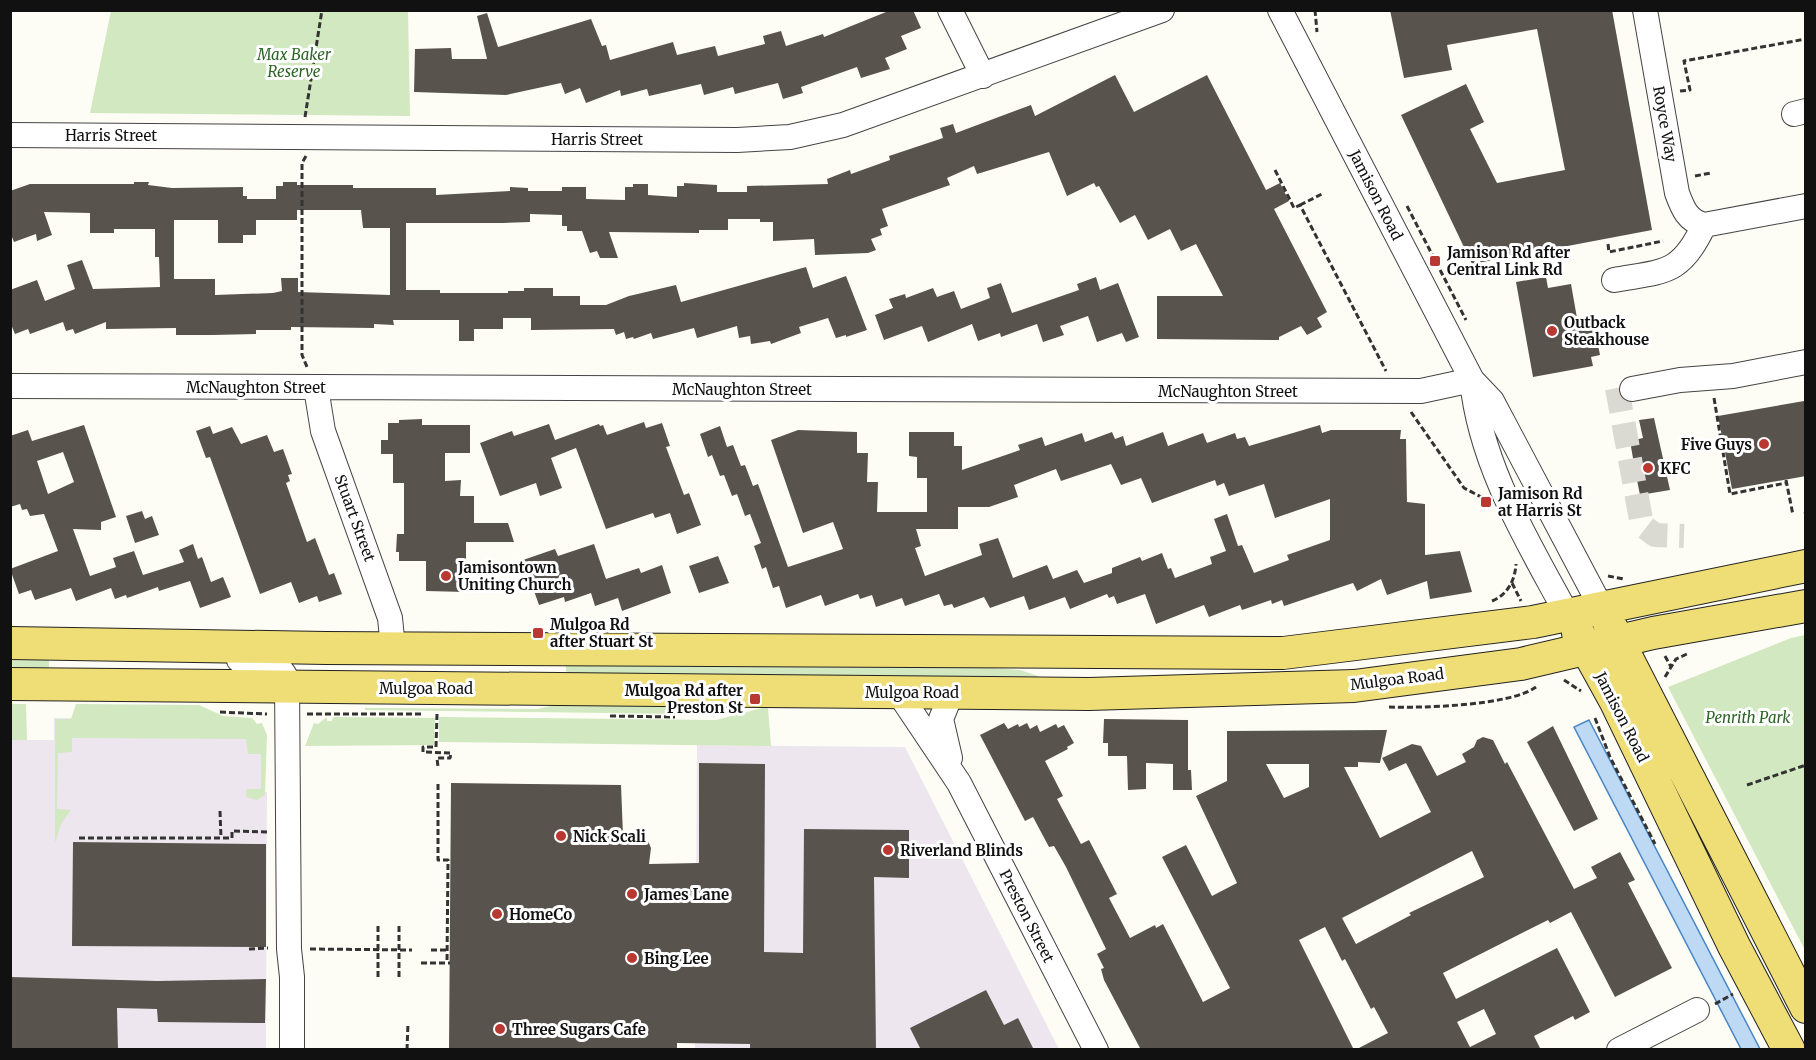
<svg xmlns="http://www.w3.org/2000/svg" width="1816" height="1060" viewBox="0 0 1816 1060" font-family="Merriweather,serif">
<style>
.industrial{fill:#eee6ee}
.green{fill:#d1e8c0}
.water{fill:#bdd9f3;stroke:#4987c5;stroke-width:1.5}
.building{fill:#59534e;fill-rule:evenodd}
.lines{fill:none;stroke-linecap:round;stroke-linejoin:round}
.minor-tunnel{stroke:#dadad3;stroke-width:24;stroke-dasharray:24 12;stroke-linecap:butt}
.minor-casing{stroke:#444;stroke-width:26}
.major-casing{stroke:#222;stroke-width:34}
.path{stroke:#333;stroke-width:3;stroke-dasharray:6 3;stroke-linecap:butt}
.minor{stroke:#fff;stroke-width:24}
.major{stroke:#efde75;stroke-width:32}
.poi-dot{fill:#b93831;stroke:#fff;stroke-width:2}
.labels{text-anchor:middle;dominant-baseline:central;stroke-width:6;stroke-linejoin:round;paint-order:stroke}
.park-label{font-size:15px;font-style:italic;fill:#2b6524;stroke:#fff}
.street-label{font-size:15px;fill:#111;stroke:#fff}
.poi-label{font-size:15px;font-weight:bold;fill:#111;stroke:#fff;text-anchor:start}
</style>
<rect width="100%" height="100%" fill="#fefdf5"/>
<path class="industrial" d="M54,718L251,719L255,724H260L264,792H267L266,1049L11,1050V740H54Z
M697,745L905,747L1059,1049L695,1050Z"/>
<path class="green" d="M111,11H408L410,116L90,113Z
M1805,635H1806L1805,950L1668,687L1791,638Z
M11,653H49V674H11Z
M565,659L923,663L1020,670L1038,676L1037,683L567,678Z
M583,699L747,705L729,712L690,714L365,710V708L537,709Z
M11,704H26L27,740H11Z
M76,704L199,705L223,716L252,718L257,724L262,723L267,735L265,795L257,800L246,797L247,789H261V754H248L246,739L72,738V752L58,753L57,809L71,810L61,824L55,843V719H71Z
M762,708H768L771,746L439,742V717L716,720Z
M327,717V721H332L333,717L435,718L434,745L305,746L314,723L318,724Z"/>
<path class="water" d="M1589,720L1760,1049H1741L1574,727Z"/>
<path class="building" d="M891,10H913L921,28L901,36L907,49L885,58L890,69L861,78L857,67L801,87L803,93L783,99L778,83L735,94L733,87L704,95L701,84L649,96L647,89L621,96L620,90L586,103L580,88L565,94L561,83L506,95L414,92L415,49L451,48L452,59H487L477,16L487,13L498,47L591,19L602,46L606,45L610,60L673,42L677,55L715,46L718,56L765,44L763,36L781,31L786,46L823,34L824,37Z
M1390,10H1612L1652,230L1472,264L1401,115L1466,84L1484,122L1470,129L1497,183L1565,170L1537,29L1447,45L1452,70L1404,78Z
M1115,75L1134,112L1207,75L1266,190L1280,183L1289,201L1274,209L1327,312L1317,318L1322,327L1307,335L1301,326L1279,337V340L1157,339V296H1223L1196,244L1181,251L1170,229L1148,240L1135,215L1120,223L1099,186L1096,187L1094,183L1067,196L1049,152L977,174L974,166L947,178L950,185L882,209L888,226L880,229L882,235L871,239L876,250L868,253L815,255L814,239L773,241V222H760V219H728V230H699V233L609,232L618,258H600L597,251L590,253L582,231H567V226H562V215L530,214V222L503,223H406V290H440V293H508V291H524V288H553V296H580V305H606L629,296L676,285L681,302L806,267L813,288L846,276L867,330L846,337V335L836,338L828,318L799,327L801,333L771,344L770,341L751,344L750,336L739,338L737,326L697,338L694,328L653,339L651,333L634,339L633,337L626,339L624,332L616,335L614,329L531,330V318H503V329H474V341H459V320H393L394,325L374,324V328L291,327V330H256V334L213,335H176V328L106,329V322L75,334L73,329L66,331L63,322L30,334L28,329L15,334L10,322V290L37,280L45,301L75,289L67,265L82,260L93,289L160,287L159,257H155V229H114V233H90V213L44,212L52,235L37,241L36,234L14,242L10,232V191L30,184H134V182H149L148,185L172,188L243,187V196H247V199H276V186H283V182H297V185H353V188H436V195L510,191V187L528,188V191H562V187H586V199L625,200V187H633V184H648V195L677,197V186H684V183L717,185V192H747V186L828,184L827,179L850,170L851,174L890,160L889,156L943,138L940,128L953,124L956,133L1031,105L1035,116ZM297,210H361L363,228H390V295L298,292V278H281L282,291L273,293L215,295V279H174V220H218V243H243V235H256V220H297Z
M1096,277L1100,290L1118,283L1139,337L1126,342L1122,333L1097,342L1088,316L1060,326L1064,335L1043,342L1037,324L1001,337L1000,333L978,341L972,324L928,342L922,326L884,340L875,315L893,308L889,299L905,294L906,298L933,288L937,297L954,291L961,309L990,298L987,288L1001,283L1012,313L1079,290L1077,284Z
M1546,277L1548,288L1571,284L1577,318H1593L1600,355L1591,357L1593,366L1533,377L1516,282Z
M1804,401L1806,476L1732,489L1718,416Z
M1654,418L1670,490L1640,495L1637,480L1626,483L1623,466L1634,464L1630,441L1643,438L1639,420Z
M422,419V425H470V453H445V481L461,480L460,496H474V523H508L514,542H466V592L426,591V561H399V552H396L397,534H404V483H393V454H381V440H388V423H399V420Z
M644,422L646,428L662,423L670,446L666,447L684,495L689,493L701,525L677,534L670,513L655,518L653,513L606,529L576,448L551,458L562,488L540,496L536,483L500,496L480,443L512,431L514,436L549,424L555,440L599,424L600,426L603,425L607,435Z
M84,425L116,517L101,522V530L73,529L90,576L116,567L113,558L134,551L143,575L184,562L179,550L193,544L198,559L202,557L211,582L223,577L231,597L200,608L190,581L159,591L158,587L127,598L126,595L115,599L111,588L76,601L71,588L35,600L31,590L19,594L10,569L58,551L44,514L30,516L27,509L22,510L20,504L10,507V436L28,430L32,441ZM63,452L74,482L48,494L37,461Z
M1320,425L1322,433L1331,430H1401L1400,439H1406L1407,502L1425,504V555L1460,551L1472,592L1430,599L1427,581L1387,595L1381,579L1357,591L1353,583L1284,606L1282,600L1272,604L1271,600L1242,610L1240,605L1209,617L1204,605L1156,624L1145,594L1117,604L1114,596L1109,598L1107,594L1070,609L1065,597L1029,610L1024,596L990,608L984,597L954,608L952,604L944,606L939,594L905,606L902,598L876,607L872,595L860,599L858,594L825,606L821,595L786,608L779,586L773,588L766,567L762,569L754,546L761,543L750,514L745,516L737,494L732,496L724,475L720,476L712,455L708,457L700,434L720,426L727,447L733,445L741,466L745,465L753,486L758,484L788,567L843,549L833,522L803,533L771,440L798,430L857,432V453H868L867,482H878L877,512H927V478H917V457L909,456V432H954V446H962V470L1020,450L1018,445L1042,437L1045,446L1082,433L1085,442L1112,432L1115,439L1123,436L1126,446L1163,432L1168,446L1203,433L1207,443L1235,433L1237,439L1245,437L1249,446ZM1111,464L1121,485L1141,478L1152,503L1215,480L1217,486L1224,483L1229,496L1264,484L1275,518L1330,499V540L1287,555L1289,560L1254,573L1242,545L1238,546L1227,514L1214,519L1226,551L1210,557L1212,564L1175,578L1171,568L1168,569L1162,553L1142,561L1140,557L1112,568V573L1084,583L1077,570L1053,579L1047,565L1013,578L998,538L979,544L982,555L925,576L915,548L921,546L916,529H958V507H989L1018,497L1014,485L1056,469L1061,481Z
M210,426L213,434L232,427L241,444L267,435L274,452L283,449L292,474L288,475L290,481L286,483L307,542L315,538L329,575L334,573L342,594L319,602L317,596L299,603L291,582L260,594L210,457L206,458L196,431Z
M142,511L145,519L152,516L159,535L135,543L126,516Z
M594,544L606,579L639,568L641,573L662,565L671,593L622,611L618,598L595,606L591,593L565,602L564,597L539,605L523,560L555,549L558,556Z
M718,556L729,583L699,593L689,566Z
M1104,719L1188,720V770H1191L1192,790H1173V764L1146,763V789L1128,790L1127,756H1108V743H1103Z
M1004,723L1008,729L1018,724L1019,727L1027,723L1030,729L1037,725L1040,732L1056,724L1058,728L1064,725L1074,743L1067,747L1068,749L1045,761L1063,796L1057,799L1081,844L1089,840L1117,894L1109,898L1130,938L1155,925L1156,928L1163,924L1203,1002L1230,988L1162,857L1186,845L1212,896L1237,883L1196,796L1227,781V731L1387,730L1380,763L1358,762V767H1344L1380,838L1431,812L1406,763L1389,771L1382,758L1412,744L1421,746L1437,776L1466,762L1462,754L1474,747L1477,740L1483,737L1493,740L1505,764L1507,762L1574,889L1597,878L1591,867L1620,852L1635,880L1628,883L1672,968L1615,997L1571,912L1550,923L1548,920L1443,973L1456,999L1557,948L1590,1012L1575,1020L1573,1016L1534,1036L1541,1050H1355L1388,1033L1374,1007L1371,1009L1345,959L1342,961L1325,927L1299,940L1354,1050H1141L1104,980L1101,969L1104,968L1097,954L1106,949L1066,867L1054,846L1049,847L1033,817L1025,821L980,735ZM1266,764H1309V787L1284,798ZM1472,851L1484,877L1409,913L1411,915L1356,944L1342,918ZM1484,1009L1496,1034L1470,1047L1457,1022Z
M1553,726L1598,819L1574,831L1527,742Z
M699,763L765,764L764,952L803,953L804,829L909,830V878L874,877L876,1050H750V1044L677,1043V1050H449L451,783L621,785L623,835L641,836L648,841L651,848L649,864L699,863Z
M73,842L266,844V947L72,946Z
M10,977L157,981L266,979L265,1023L158,1022L157,1009L117,1008L118,1050H10Z
M986,990L1004,1025L1018,1018L1034,1050H921L910,1028Z"/>
<g class="lines">
<path class="minor-tunnel" d="M1617,388L1642,525L1655,535L1684,536"/>
<defs>
<path id="minor" d="M950,10L983,76
M1280,10L1472,380L1492,401L1602,609
M1645,10L1677,193C1683,209 1687,220 1704,225L1806,206
M1794,114L1806,111
M10,135L737,140L790,137L843,125L1162,10
M1614,280C1664,271 1681,275 1704,225
M1472,380C1480,465 1528,542 1568,616
M10,386L1421,391L1472,380
M316,388L323,431L390,618L393,648
M1632,389L1680,380L1733,376L1806,362
M239,660C258,660 279,659 287,680L289,949L292,977V1050
M898,692L959,783L1096,1050
M950,758L941,719L952,692
M1619,1050L1697,1010"/>
<path id="major" d="M1609,623L1806,1007
M1578,633L1616,702L1734,946L1789,1050
M10,643L326,648L1283,653L1533,622L1806,566
M10,684L1089,694L1354,686L1521,664L1653,633L1806,606"/>
</defs>
<use href="#minor" class="minor-casing"/>
<use href="#major" class="major-casing"/>
<path class="path" d="M1315,10L1317,32
M1680,91L1690,90L1684,61L1806,39
M305,117L322,10
M306,156L302,163V355L307,367
M1275,170L1294,208L1300,205L1386,371
M1695,176L1711,173
M1300,205L1324,193
M1407,206L1466,320
M1608,244L1609,252L1663,241
M1714,398L1730,494L1786,483
M1411,412L1464,488L1485,499
M1786,480L1793,515
M1805,512L1806,515
M1608,576L1624,579
M1512,583L1521,601
M1492,601C1507,595 1515,581 1516,564
M1665,656L1671,667
M1665,677L1676,659L1689,653
M1564,680L1581,691
M1389,707C1422,708 1510,706 1536,687
M220,712L267,714
M307,714H423
M437,714L436,747H423V752L451,753L450,758H437L438,767
M610,716L675,717
M1595,718L1610,757L1655,844
M438,784V860H448L447,963
M1747,785L1806,765
M220,811L221,838
M79,838H232V831L269,832
M249,949L268,948
M310,949L412,950
M431,950H447
M421,963H450
M378,977V923
M399,977V923
M1715,1004L1733,994
M407,1050L408,1023"/>
<use href="#minor" class="minor"/>
<use href="#major" class="major"/>
</g>
<g class="poi-dot">
<rect x="1429" y="255" width="12" height="12" rx="3"/>
<circle cx="1552" cy="331" r="6"/>
<circle cx="1764" cy="444" r="6"/>
<circle cx="1648" cy="468" r="6"/>
<rect x="1480" y="496" width="12" height="12" rx="3"/>
<circle cx="446" cy="576" r="6"/>
<rect x="532" y="627" width="12" height="12" rx="3"/>
<rect x="749" y="693" width="12" height="12" rx="3"/>
<circle cx="561" cy="836" r="6"/>
<circle cx="888" cy="850" r="6"/>
<circle cx="632" cy="894" r="6"/>
<circle cx="497" cy="914" r="6"/>
<circle cx="632" cy="958" r="6"/>
<circle cx="500" cy="1029" r="6"/>
</g>
<g class="labels">
<g class="park-label">
<text x="294" y="54">Max Baker<tspan x="294" dy="17">Reserve</tspan></text>
<text x="1748" y="717">Penrith Park</text>
</g>
<g class="street-label">
<text transform="translate(1665 124) rotate(80)">Royce Way</text>
<text x="111" y="135">Harris Street</text>
<text x="597" y="139">Harris Street</text>
<text transform="translate(1376 195) rotate(63)">Jamison Road</text>
<text x="256" y="387">McNaughton Street</text>
<text x="742" y="389">McNaughton Street</text>
<text x="1228" y="391">McNaughton Street</text>
<text transform="translate(355 518) rotate(70)">Stuart Street</text>
<text transform="translate(1397 679) rotate(-7)">Mulgoa Road</text>
<text x="426" y="688">Mulgoa Road</text>
<text x="912" y="692">Mulgoa Road</text>
<text transform="translate(1622 717) rotate(63)">Jamison Road</text>
<text transform="translate(1027 916) rotate(63)">Preston Street</text>
</g>
<g class="poi-label">
<text x="1447" y="252">Jamison Rd after<tspan x="1447" dy="17">Central Link Rd</tspan></text>
<text x="1564" y="322">Outback<tspan x="1564" dy="17">Steakhouse</tspan></text>
<text x="1752" y="444" text-anchor="end">Five Guys</text>
<text x="1660" y="468">KFC</text>
<text x="1498" y="493">Jamison Rd<tspan x="1498" dy="17">at Harris St</tspan></text>
<text x="458" y="567">Jamisontown<tspan x="458" dy="17">Uniting Church</tspan></text>
<text x="550" y="624">Mulgoa Rd<tspan x="550" dy="17">after Stuart St</tspan></text>
<text x="743" y="690" text-anchor="end">Mulgoa Rd after<tspan x="743" dy="17">Preston St</tspan></text>
<text x="573" y="836">Nick Scali</text>
<text x="900" y="850">Riverland Blinds</text>
<text x="644" y="894">James Lane</text>
<text x="509" y="914">HomeCo</text>
<text x="644" y="958">Bing Lee</text>
<text x="512" y="1029">Three Sugars Cafe</text>
</g>
</g>
<rect width="1816" height="1060" fill="none" stroke="#111111" stroke-width="24"/>
</svg>
